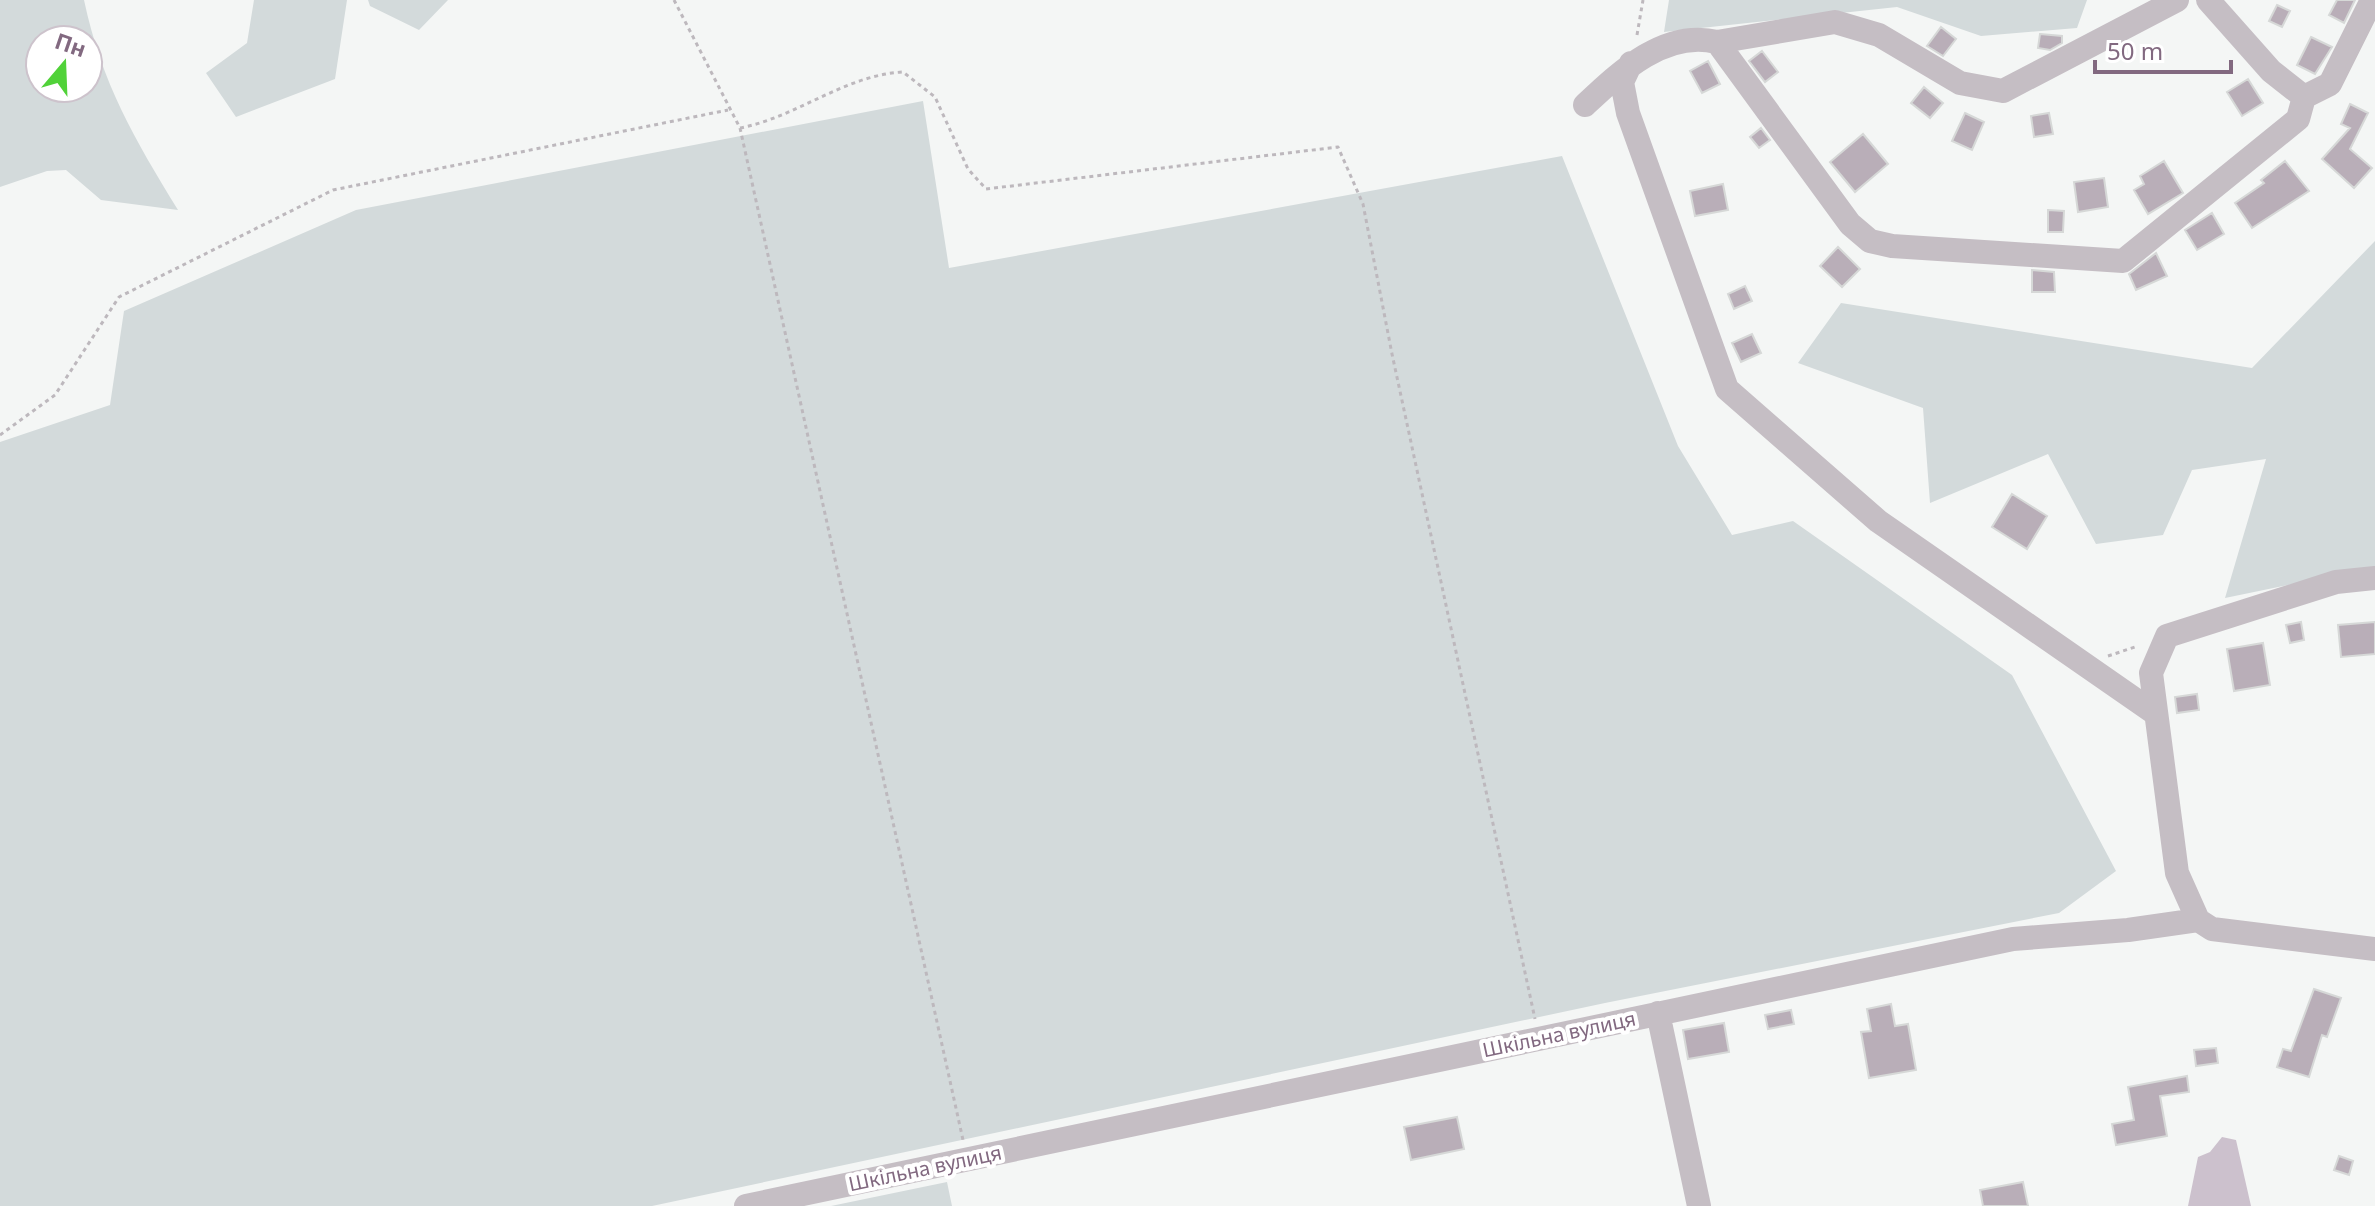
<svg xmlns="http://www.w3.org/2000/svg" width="2375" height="1206" viewBox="0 0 2375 1206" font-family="'Noto Sans',sans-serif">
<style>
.green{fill:#d3dadb;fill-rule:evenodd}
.water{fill:#ccc1cd}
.building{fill:#b9aeb8;stroke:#d6d8d7;stroke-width:2}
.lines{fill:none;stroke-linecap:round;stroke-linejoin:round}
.path{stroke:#bdb8bd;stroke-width:3;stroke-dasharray:4 4;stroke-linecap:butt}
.minor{stroke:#c5bec4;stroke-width:24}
.labels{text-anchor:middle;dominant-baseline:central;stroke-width:8;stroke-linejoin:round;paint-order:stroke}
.street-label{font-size:20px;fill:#826980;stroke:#fff}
</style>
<rect width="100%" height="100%" fill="#f4f6f5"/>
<path class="green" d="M0,0H84C102,84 134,138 178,210L101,200L66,170L47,171L0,187ZM40,40H88V88H40Z
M254,0H347L335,79L236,117L206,73L247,43Z
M368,0H448L419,30L370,6Z
M1669,0H2087L2077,28L1981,36L1897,7L1664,32Z
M923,101L949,268L1562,156L1678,446L1732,535L1793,521L2012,675L2116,871L2059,913L1605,1003L652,1206H0V442L110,405L124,311L356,210Z
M2375,241V567L2225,598L2266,459L2192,470L2163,535L2096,544L2048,454L1930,503L1923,408L1798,363L1841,303L2252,368Z
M947,1182L952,1206H831Z"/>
<path class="water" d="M2222,1137L2236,1140L2251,1206H2188L2198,1157L2210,1152Z"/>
<path class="building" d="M2337,0H2355L2344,23L2329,15Z
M2277,5L2290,11L2282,27L2269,21Z
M1941,27L1956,39L1943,56L1927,46Z
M2040,34L2062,36V43L2050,50L2038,48Z
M2311,37L2332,47L2315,74L2297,65Z
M1762,51L1778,72L1765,82L1749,61Z
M1708,61L1720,84L1702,93L1690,71Z
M2248,79L2263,103L2242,116L2227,92Z
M1924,87L1943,103L1930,118L1911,103Z
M2350,104L2368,113L2350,149L2372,168L2354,188L2322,159L2350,128L2341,124Z
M1965,113L1984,122L1972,150L1952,141Z
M2049,113L2053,134L2034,137L2031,116Z
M1761,128L1770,140L1759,148L1750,137Z
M1863,134L1888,164L1855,192L1830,162Z
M2164,161L2183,193L2148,214L2134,190L2144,184L2140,176Z
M2285,161L2309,191L2252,228L2235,203L2264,183L2261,180Z
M2104,178L2108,207L2078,212L2074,182Z
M1723,184L1728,210L1695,216L1690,191Z
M2048,210L2064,211L2063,232H2048Z
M2212,213L2224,234L2197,250L2185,230Z
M1838,247L1860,269L1842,287L1820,266Z
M2156,253L2167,276L2136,290L2129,274Z
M2032,270L2054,272L2055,292H2032Z
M1745,286L1752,301L1734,309L1728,294Z
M1752,334L1761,353L1741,362L1732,343Z
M2012,494L2047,516L2027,549L1992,527Z
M2301,622L2304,640L2290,643L2286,625Z
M2375,622V654L2341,657L2338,625Z
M2263,643L2270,685L2234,691L2227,649Z
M2197,694L2199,710L2177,713L2175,697Z
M2314,989L2341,998L2327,1037L2322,1035L2309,1077L2277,1067L2283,1049L2291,1051Z
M1891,1004L1895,1026L1908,1024L1916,1070L1869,1078L1861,1032L1871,1031L1867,1009Z
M1791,1010L1794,1024L1768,1029L1765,1015Z
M1724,1023L1729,1052L1688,1059L1683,1030Z
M2216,1048L2218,1063L2196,1066L2194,1050Z
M2187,1076L2189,1092L2160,1096L2167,1136L2116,1145L2112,1124L2134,1120L2128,1087Z
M1457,1117L1464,1149L1411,1160L1404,1127Z
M2339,1156L2353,1161L2349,1175L2334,1170Z
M2023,1182L2028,1206H1983L1980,1190Z"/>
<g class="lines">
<path class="path" d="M674,0L740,128L963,1140
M1637,35L1643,0
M740,128C797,117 845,75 903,72L935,97L968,169L986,189L1338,147L1363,204L1392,354L1535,1019
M0,435L55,395L119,297L333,190L728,110
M2108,656L2138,646"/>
<path class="minor" d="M1717,42L1835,22L1879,35L1960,83L2003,91L2177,0
M1631,63L1622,82L1628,113L1727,389L1878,521L2156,714
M2304,97L2330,84L2372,0
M1585,105C1620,72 1665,29 1717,42L1850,224L1870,241L1892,246L2123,261L2298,119L2304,97L2271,71L2208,0
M2198,920L2177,873L2151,673L2167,636L2336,582L2375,578
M1658,1013L1699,1206
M746,1206L2013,939L2128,930L2198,920L2212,929L2375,949"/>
</g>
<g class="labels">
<g class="street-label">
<text transform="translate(1559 1034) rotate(-12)">Шкільна вулиця</text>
<text transform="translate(925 1168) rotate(-12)">Шкільна вулиця</text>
</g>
</g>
<g transform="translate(64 64) rotate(19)"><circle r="38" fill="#ffffff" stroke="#cdc3cc" stroke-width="2"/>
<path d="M0-6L14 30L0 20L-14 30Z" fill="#51d239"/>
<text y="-12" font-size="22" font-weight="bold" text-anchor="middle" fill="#826980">Пн</text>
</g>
<path d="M2095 60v12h136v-12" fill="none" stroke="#826980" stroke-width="4"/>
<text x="2107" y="60" font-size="24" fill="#826980" stroke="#ffffff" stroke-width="6" paint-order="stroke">50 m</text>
</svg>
